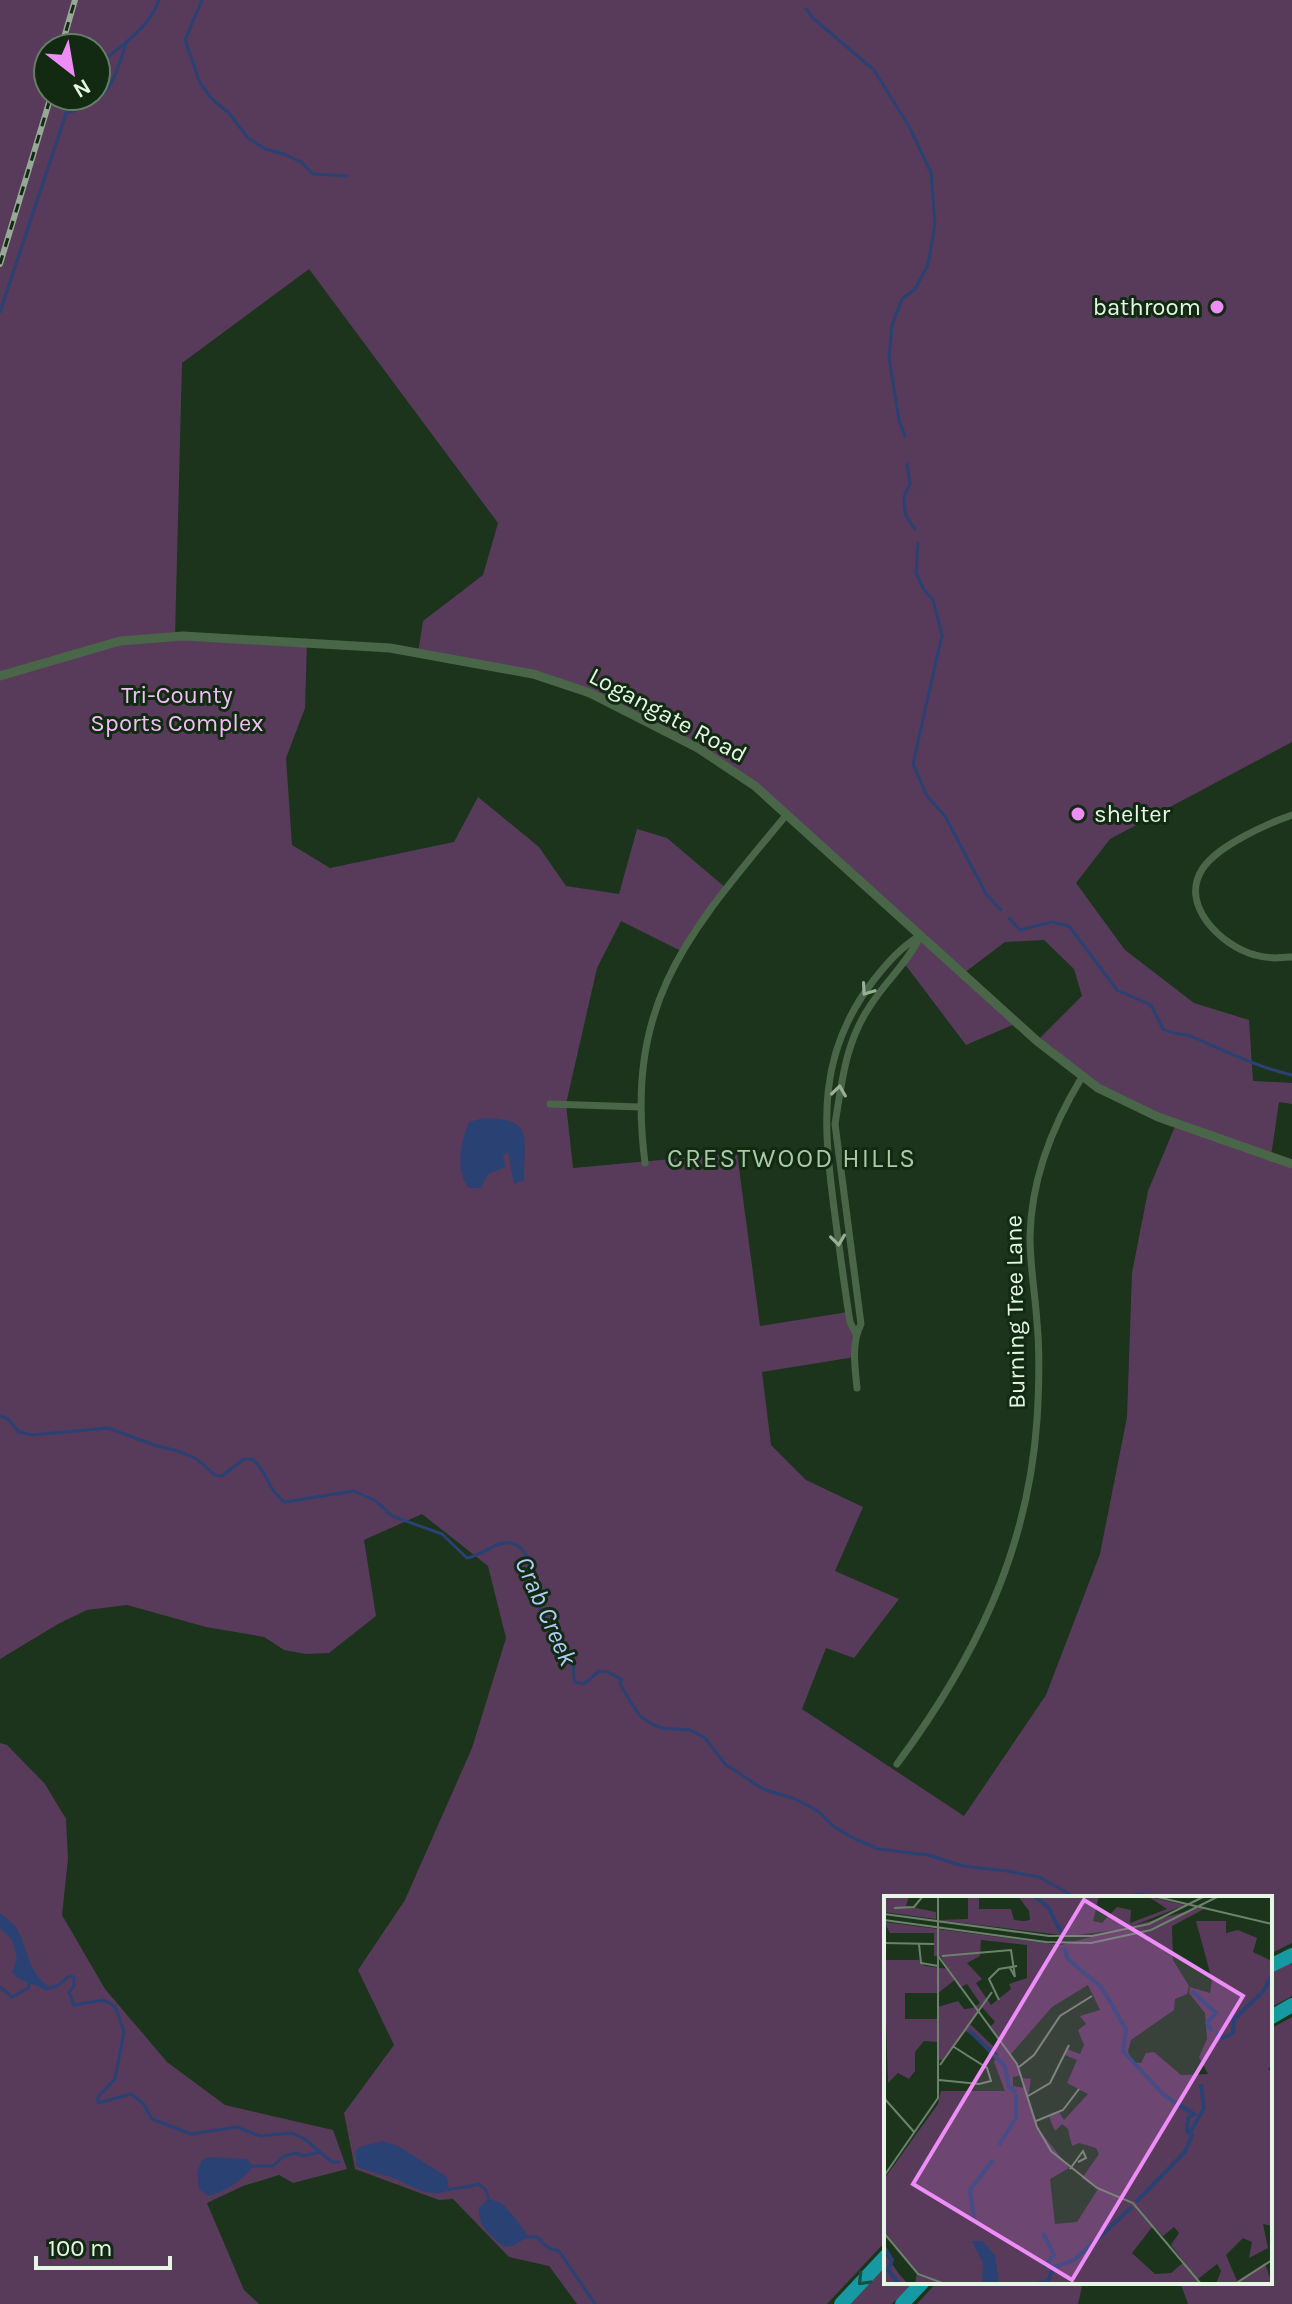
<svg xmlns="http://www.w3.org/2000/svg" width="1292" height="2304" viewBox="0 0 1292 2304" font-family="Karla,sans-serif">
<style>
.green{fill:#583b5b;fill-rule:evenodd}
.water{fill:#2a4173}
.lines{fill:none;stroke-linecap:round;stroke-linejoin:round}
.stream{stroke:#2a4173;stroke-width:3}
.minor{stroke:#4a6649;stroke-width:7}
.tertiary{stroke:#4a6649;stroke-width:9}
.motorway{stroke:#1699a3;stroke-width:14}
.rail-casing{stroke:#95a995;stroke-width:6}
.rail{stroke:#112a11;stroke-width:3;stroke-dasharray:9;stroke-linecap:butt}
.oneway{stroke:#98ae97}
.oneway2{stroke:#135144}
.poi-dot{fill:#ee8cf8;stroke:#112a11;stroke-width:3}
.labels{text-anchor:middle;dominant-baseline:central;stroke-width:6;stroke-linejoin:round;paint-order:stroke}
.poi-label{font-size:24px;fill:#e6f6e5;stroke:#112a11;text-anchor:end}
.park-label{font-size:24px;fill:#f2bef7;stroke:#112a11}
.street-label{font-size:24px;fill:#e6f6e5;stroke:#112a11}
.neighbourhood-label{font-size:26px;letter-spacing:2px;fill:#aac9a9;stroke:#112a11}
.water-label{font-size:26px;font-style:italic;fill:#b3cbfb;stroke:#112a11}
.inset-river{fill:none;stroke:#2a4173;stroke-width:4}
.inset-road{fill:none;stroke:#6c826c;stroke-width:2}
.view{fill:#ee8cf8;fill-opacity:0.15;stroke:#ee8cf8;stroke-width:4}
.inset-edge{fill:none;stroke:#e6f6e5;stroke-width:4}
</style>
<rect width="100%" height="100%" fill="#1b341b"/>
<path class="green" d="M0,0H1292V742L1110,839L1076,883L1125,950L1194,1003L1249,1020L1253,1081L1292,1083V1104L1279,1102L1271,1156L1292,1164V1943L1270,1954V1898H886V2241L827,2304H577L549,2266L509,2257L453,2199L439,2200L355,2169L344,2113L394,2045L358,1970L405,1900L472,1748L506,1638L488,1566L422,1514L364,1540L376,1616L329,1653L306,1654L284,1650L264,1637L206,1627L127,1605L87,1610L58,1624L0,1659ZM48,48H96V96H48ZM309,269L498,523L483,575L423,621L418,653L533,674L615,705L755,786L921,935L904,963L966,1045L1017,1023L964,973L1005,942L1044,940L1074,969L1082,996L1037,1041L1098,1088L1176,1124L1148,1191L1132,1273L1127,1417L1100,1554L1046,1695L964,1816L802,1709L826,1648L854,1658L899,1599L835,1571L863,1507L806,1480L771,1445L762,1372L855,1357L856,1334L848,1312L760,1326L737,1153L573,1168L566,1104L597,968L621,921L681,951L726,888L667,838L637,829L619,894L566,886L539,847L478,797L454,842L330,868L292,845L286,758L305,708L307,642L175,636L182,363Z
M0,1743L7,1745L45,1784L66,1819L68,1859L62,1915L105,1989L167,2062L225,2105L333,2130L347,2169L293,2183L279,2175L243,2186L207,2203L244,2290L259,2304H0Z
M1292,1962V1996L1270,2008V1974Z
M1292,2017V2304H1188L1180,2282H1270V2029Z
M886,2266V2282H914L892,2304H850Z
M937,2282H1083L1078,2304H917Z"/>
<path class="water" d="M484,1118C537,1119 523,1140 524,1180L514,1184L508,1152L503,1156L506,1167L488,1174L481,1188H469C454,1171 461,1141 469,1122Z
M0,1913C5,1917 11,1921 15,1926C29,1946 25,1971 51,1988L46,1991C35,1982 21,1984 12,1972L17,1958L12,1940L0,1928Z
M382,2141L398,2146L447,2177L449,2190C430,2201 406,2182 388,2176C377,2173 366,2171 356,2166V2151L360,2147Z
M208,2157L247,2159L253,2166C245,2179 223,2193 208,2196L199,2189L197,2172L202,2160Z
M489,2199L502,2203C508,2210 526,2230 528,2237L513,2246L504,2247C491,2236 477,2226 479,2207Z"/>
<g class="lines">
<path class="stream" d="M202,0L185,40L200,83L212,99L229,113L248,138L265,149L284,154L301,162L313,174L347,176
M806,9L813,18L874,70L910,128L931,173L935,224L928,265L915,289L902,299L892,325L889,358L899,420L905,436
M96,66C117,49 151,27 159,0
M66,113C109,104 114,80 127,41
M0,312L72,96
M907,464L910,484L905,494L904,503L906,516L915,529
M918,543L916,573L924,590L933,600L942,635L913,764L927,796L945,816L986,894L1001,910
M1009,918L1020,930L1051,922L1069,926L1117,990L1151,1005L1163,1029C1173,1035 1184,1033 1195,1038C1227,1052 1257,1067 1292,1075
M0,1416L8,1419L19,1432L32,1435L108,1428L154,1445L181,1452L197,1459L215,1475L222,1476L244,1459H252C268,1471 268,1492 285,1502L354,1491L376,1501L392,1516L442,1534L467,1558C482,1556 499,1538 514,1544C533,1551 530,1579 534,1594C540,1619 562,1636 572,1658C575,1666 572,1675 575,1682L584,1684L599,1671L608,1672L621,1679L620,1684L630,1701L640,1716L650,1723L661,1728L690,1730L705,1738L725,1764L763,1789L795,1799L818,1811L833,1826L855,1839L879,1849L928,1855L963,1866L1007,1871L1039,1877L1077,1898
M1123,1898L1138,1894L1172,1898
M0,1987L12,1997L28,1988L30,1982
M50,1988L59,1985L69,1976L74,1977V1986L69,1992L74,2005L103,2000L115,2006L124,2032L115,2079L98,2097V2103L131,2094L143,2103L152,2119L191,2134L237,2127L260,2136L292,2133L305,2139L320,2152
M253,2166H273L284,2156L296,2153L303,2156L320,2152L332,2162H339
M449,2190C458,2186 465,2189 478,2184L485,2189L489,2199
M528,2237H537L548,2248L559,2251L595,2304"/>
<path class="minor" d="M1292,815C1266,824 1218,846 1203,868C1178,905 1222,946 1255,955C1268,959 1279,958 1292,957
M550,1104L640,1107
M645,1163C624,999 690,932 787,814
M856,1334L850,1322C844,1284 839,1246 834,1208C823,1122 817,1054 873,981C887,963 901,947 921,935
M857,1388C855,1367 851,1343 861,1324L835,1124C842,1082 845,1043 870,1006C886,981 908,962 921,935
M897,1764C974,1660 1028,1552 1037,1420C1039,1388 1040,1354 1037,1322C1035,1294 1030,1265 1030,1237C1031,1179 1052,1126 1082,1077"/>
<path class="tertiary" d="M0,676L120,641L183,636L390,648L533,674L590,693L698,748L755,786L1037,1041L1098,1088L1158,1117L1292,1164"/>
<path class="motorway" d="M1270,1966L1292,1955
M1270,2018L1292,2005
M841,2304L886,2256
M902,2304L923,2282"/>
<defs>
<path id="rail" d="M61,48L75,0
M0,264L51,96"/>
</defs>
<use href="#rail" class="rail-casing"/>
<use href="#rail" class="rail"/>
</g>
<defs><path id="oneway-chevron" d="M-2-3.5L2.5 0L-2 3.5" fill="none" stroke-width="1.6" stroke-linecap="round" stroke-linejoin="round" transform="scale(2)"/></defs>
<g class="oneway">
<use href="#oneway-chevron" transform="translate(867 990) rotate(125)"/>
<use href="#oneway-chevron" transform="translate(839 1091) rotate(-82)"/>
<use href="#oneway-chevron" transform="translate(838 1240) rotate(83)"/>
</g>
<use class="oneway2" href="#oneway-chevron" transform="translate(863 2280) rotate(134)"/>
<g class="poi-dot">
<circle cx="1217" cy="307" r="8"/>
<circle cx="1078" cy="814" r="8"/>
</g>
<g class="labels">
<g class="poi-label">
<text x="1201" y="307">bathroom</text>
<text x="1094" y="814" text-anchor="start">shelter</text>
</g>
<g class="park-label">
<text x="177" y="695">Tri-County<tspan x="177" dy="28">Sports Complex</tspan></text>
</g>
<g class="street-label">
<text transform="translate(668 715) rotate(28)">Logangate Road</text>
<text transform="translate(1015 1312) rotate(-91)">Burning Tree Lane</text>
</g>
<g class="neighbourhood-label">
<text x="792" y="1158">CRESTWOOD HILLS</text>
</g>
<g class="water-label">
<text transform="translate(546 1611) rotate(66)">Crab Creek</text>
</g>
</g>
<g transform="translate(884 1896)">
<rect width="388" height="388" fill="#1b341b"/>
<path d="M0,0H25L22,10L52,16V23L0,16ZM84,0H95V13H127L130,24L140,25L146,24L145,15L134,0H215L209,25L218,27L233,11L247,14L246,27L283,13L265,1L301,9L241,33L185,40L55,24L84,23ZM315,12L320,13L288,30L289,64L305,90L303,98L291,103L290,114L247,144L244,155L248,166L257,167L262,157L270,156L297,179L324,178L315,161L323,143L321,117L305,97L306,91L326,97L328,84L312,25H342V37L354,34L373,42L369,56L388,65V169L384,173L388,176V330L379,328L384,352L365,362L368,346L359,342L342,359L353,385L381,367L388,388H332L337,375L333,368L314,383L317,388H31L33,376L0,335V283L54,208L57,195H121L110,166L114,158L82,135L60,164H55L54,146L40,145L31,156V175L25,183L14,177L4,187L0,64H35L41,70L64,73L57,61L50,60V37H6L0,26L177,49ZM97,44L143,49V82L125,88L127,93L107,109L92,87L98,83L83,67L96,60ZM71,84L75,92L83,88L96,107L89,112L80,113L74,105L54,111V123H21V97H54ZM204,89L216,114L196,120L202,128L194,134L200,149L196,158L183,153L181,159L193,164L183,187L204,198L180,224L175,216L165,221L171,235L178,228L184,233L188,250L195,247L212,252L215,258L198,282L214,293L193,326L171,328L166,283L185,272L153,231L144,201L147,183L139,182L141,192L129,190V181L138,179L127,158L168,111ZM98,111L111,126L105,132L117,147L112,153L86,128ZM269,330L279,340L290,331L295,337L287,349L300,366L287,377L271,378L248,357ZM0,356L15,378L24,388H0Z" fill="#583b5b" fill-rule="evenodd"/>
<path d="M88,345H98L111,359L115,388H98L99,367Z" fill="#2a4173"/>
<path class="inset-river" d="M150,0L164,11L177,36M180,51L184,63L217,91L227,107L242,134L239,155L281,200L310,218L304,222L303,235L308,239L301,256L252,306M308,95L332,117L323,127L328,135M85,134L121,170L125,191L132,196M332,137L339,142L349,137L350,123L379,96L388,79M307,235L320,212L317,188M115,249L132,222V198M90,323L86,294L109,264M159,337L170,359L160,371M0,351L8,364L4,374L15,388M153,388L164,385L170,371L190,364L248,311"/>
<path class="inset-road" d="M269,0L388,28M10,12L30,11L39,0M0,18L165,40H208L265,28L321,0M0,24L162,46L207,47L267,34L335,0M0,47L50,48M35,48L37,67L54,70M54,60L133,168L153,231L167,255L213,292L249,307L317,388M58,60L127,54L131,81L126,72M115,104L105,83L115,73L133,70M56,169L108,96M135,171L150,159L176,120L208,100M55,184L95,188L107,185L103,172L70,151M144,200L166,187L185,149M0,202L31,237M152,225L179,214L195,193M186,273L199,255L202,262L194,266M0,280L54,202V0M0,337L34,378L61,388M351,388L388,364"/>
<path class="view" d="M200,4L359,100L188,384L29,288Z"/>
<rect width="388" height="388" class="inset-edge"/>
</g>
<g transform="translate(72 72) rotate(149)"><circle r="38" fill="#112a11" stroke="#667c66" stroke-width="2"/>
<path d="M0-6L14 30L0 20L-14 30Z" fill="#ee8cf8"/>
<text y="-12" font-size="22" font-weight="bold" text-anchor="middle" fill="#e6f6e5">N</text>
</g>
<path d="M36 2256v12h134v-12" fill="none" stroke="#e6f6e5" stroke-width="4"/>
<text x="48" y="2256" font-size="24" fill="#e6f6e5" stroke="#112a11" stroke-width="6" paint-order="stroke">100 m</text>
</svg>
